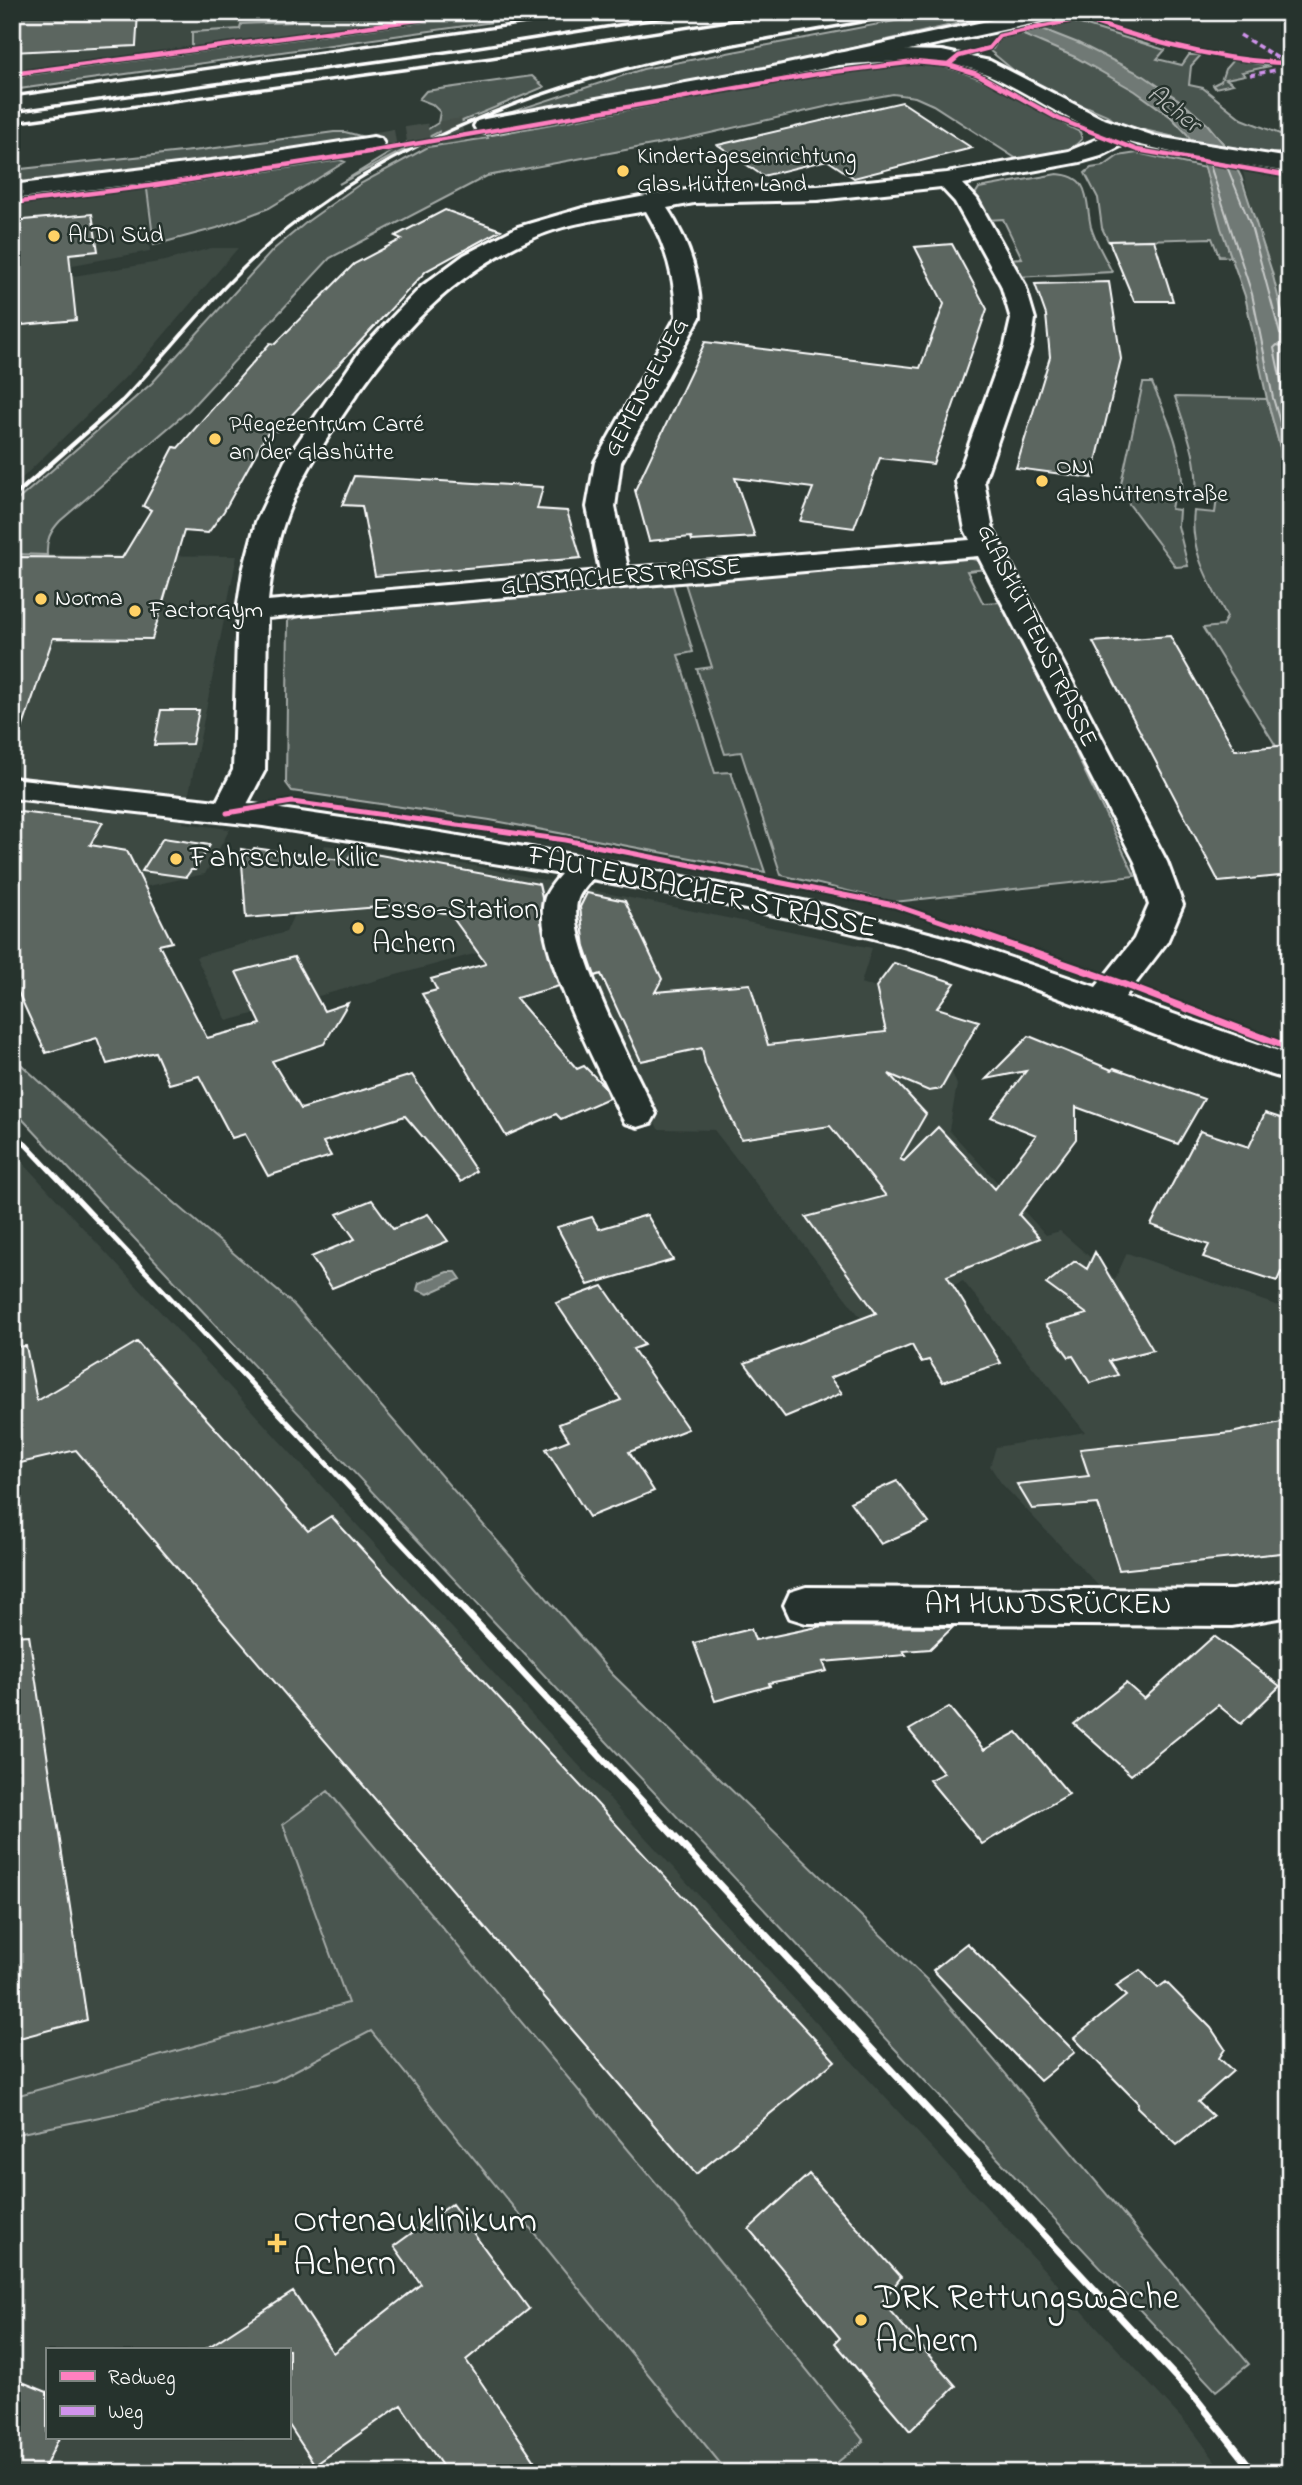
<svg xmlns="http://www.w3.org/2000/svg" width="1302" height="2485" viewBox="0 0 1302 2485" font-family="'Indie Flower',sans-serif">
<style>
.built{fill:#3c4842;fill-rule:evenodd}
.green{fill:#4a544f;stroke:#a4aaa7;stroke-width:2}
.water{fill:#707975;stroke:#a9afac;stroke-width:2}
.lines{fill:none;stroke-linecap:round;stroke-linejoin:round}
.shore{stroke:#c6c9c8;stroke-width:2}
.building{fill:#5b6661;stroke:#fff;stroke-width:2}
.major-tunnel{stroke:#444f49;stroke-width:23;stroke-dasharray:23 11;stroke-linecap:butt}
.minor-casing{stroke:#fff;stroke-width:6}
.major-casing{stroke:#fff;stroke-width:6}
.minor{fill:#26332d;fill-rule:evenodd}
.major{fill:#26332d;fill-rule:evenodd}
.rail-far3{stroke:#fff;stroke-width:3.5}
.rail-far2{stroke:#fff;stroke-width:4.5}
.rail-far1{stroke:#fff;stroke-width:5}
.rail{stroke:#fff;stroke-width:7}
.quiet{stroke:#d193ec;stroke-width:3.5;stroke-dasharray:6 3.5;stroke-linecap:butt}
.cycleway-far2-casing{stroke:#26332d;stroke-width:7}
.cycleway-far1-casing{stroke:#26332d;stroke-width:9}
.cycleway-casing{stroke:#26332d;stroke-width:11}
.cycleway-far2{stroke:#ff80c0;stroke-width:4.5}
.cycleway-far1{stroke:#ff80c0;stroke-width:5}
.cycleway{stroke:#ff80c0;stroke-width:7}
.poi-dot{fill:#ffd166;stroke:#26332d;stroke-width:2.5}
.labels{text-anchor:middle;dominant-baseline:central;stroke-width:5;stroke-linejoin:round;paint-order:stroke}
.far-poi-label{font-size:24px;fill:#fff;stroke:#26332d;text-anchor:start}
.far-street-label{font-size:24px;fill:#fff;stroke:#26332d}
.far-water-label{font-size:26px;font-style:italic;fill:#b8bcba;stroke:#26332d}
.poi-label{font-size:30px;fill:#fff;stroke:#26332d;text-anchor:start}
.street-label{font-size:30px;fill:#fff;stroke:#26332d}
.near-poi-label{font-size:37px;fill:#fff;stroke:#26332d;text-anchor:start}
</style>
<rect width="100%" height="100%" fill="#2f3b35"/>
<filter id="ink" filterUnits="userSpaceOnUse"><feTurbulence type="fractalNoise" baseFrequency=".0143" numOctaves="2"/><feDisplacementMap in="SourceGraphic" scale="14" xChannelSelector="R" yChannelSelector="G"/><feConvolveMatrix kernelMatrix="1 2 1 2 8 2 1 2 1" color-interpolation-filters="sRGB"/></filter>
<g filter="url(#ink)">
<path class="built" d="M12,12H296L290,13L292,22L241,24L240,29L192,32V49L12,73Z
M1243,172L1290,180V345L1272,272L1253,213Z
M147,189L150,251L12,276V206Z
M211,248H238L139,364L12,488V286L165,261Z
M12,554L237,556L183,823L230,829L205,874L12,915Z
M325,845L476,866L872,948L861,983L926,1005L957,1085L949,1130L1046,1235L1060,1231L1115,1279L1127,1253L1290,1310V1586L1237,1597L1110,1598L1001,1483L990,1466L996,1447L1085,1432L963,1281L865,1323L714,1130L658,1129L566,929L227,1021L196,957L286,932Z
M12,1151L1194,2432L1224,2473H824L864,2440L283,1824L349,2003L12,2097Z
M371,2031L728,2473H12V2135L275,2081ZM47,2350H289V2438H47Z"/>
<path class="green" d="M461,12L439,16L192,49V32L240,29L241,24L291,22L290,13Z
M498,12H564L12,90V77Z
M942,12L973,20L758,70L496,117L643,69Z
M1074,22L1165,50L1157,59L1182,65L1189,55H1201L1191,66L1189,85L1203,88L1242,119L1290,138V152L1265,154L1226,147L1207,124L1042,29Z
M1019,33C1067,50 1166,98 1192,141L1118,124L1107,115L1088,107L1082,111L1024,79L989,50L993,49L999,39Z
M1233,60L1270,66L1242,72L1245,75L1226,79L1233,84L1215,88L1213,85L1221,81L1225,69Z
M915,63C977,65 1025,106 1080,132L1082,139C1069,155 1039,158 1020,161L933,105L915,97L893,94L838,104L684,139L487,176L330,258L189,410L60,521C50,532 46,540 47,555L12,554V505L152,383L274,249L308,221L360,184L428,147L488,138L487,136L818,75Z
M532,76L544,87L448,127L339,184L438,123L440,112L432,104L419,99L426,91Z
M334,132H345L368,138L12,188V170L201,150Z
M1137,153L1205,168L1231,257L1219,256L1212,238L1108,241L1102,228L1098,198L1085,173L1091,168L1104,166L1118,156Z
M340,160L345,162L269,208L217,228L154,245L147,189Z
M1057,174C1092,176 1085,201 1091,227C1095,242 1105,257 1112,272L1016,277L1007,259L1022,258L1003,219L987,220L974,196L979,188Z
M1143,383H1152C1168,420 1184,452 1182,493L1174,492L1171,509L1179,510L1178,526L1188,566L1176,567L1129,504L1121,484Z
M1175,397L1267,399L1290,484V745L1276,746L1203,628L1222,626L1227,617C1210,583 1189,551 1194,511L1215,513L1217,498L1196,495C1199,460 1186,430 1175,397Z
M965,557L976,560L987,569L967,571L983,603L1003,602L1135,876L894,902L781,875L741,752L725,754L697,669L712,667L684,580Z
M672,582L693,652L678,655L715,773L731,772L765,872L490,820L292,791L286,783L288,620L308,615Z
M12,1056L126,1161L294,1305L612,1674L927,1980L1249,2364L1216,2391L12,1108Z
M328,1791L682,2214L864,2441L824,2473H728L371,2031L275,2081L12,2135V2097L348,2003L283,1824Z"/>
<path class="water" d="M945,12H982L1035,26L1078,43L1144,76L1182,102L1207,124L1226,147L1241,177L1272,272L1290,345V484L1267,399L1245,296L1221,228L1205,168L1187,134L1171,117L1135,91L1075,57L1019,33Z
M447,1272H456L461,1279L428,1294L417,1290L419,1283Z"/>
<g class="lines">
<path class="shore" d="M1209,162L1252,294L1273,398L1290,457
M1226,164L1251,226L1280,334L1290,339
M1290,348L1277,345L1274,348L1290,424"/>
</g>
<path class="building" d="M12,12H138L136,46L12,52Z
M902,102L972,148L854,178L827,160L763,176L718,145Z
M445,210L501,230L426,271L277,431L269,430L224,511L208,533L184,531L152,639L53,638L17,744L12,743V557L122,558L151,510L143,506L174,447L178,448L270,343L275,344L354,264L402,239L395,236Z
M92,214L98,251L69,254L76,320L12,326V221Z
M1154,240L1173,301H1134L1109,241Z
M952,244L987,309L933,464L880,458L854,528L800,521L813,488L735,478L755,537L692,541L691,537L649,541L635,490L705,342L920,368L944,304L915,247Z
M1109,282L1121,359L1092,478L1016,468L1050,357L1046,315L1035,284Z
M354,476L543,487L537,509L567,511L581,558L375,576L362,506L342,505Z
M1170,636L1235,750L1290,745V875L1219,882L1093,642Z
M161,710H199L192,744L154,745Z
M12,811L103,822L90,845L127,851L172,942L159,945L207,1038L261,1024L236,972L294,957L324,1011L348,1003L324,1044L272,1061L301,1109L412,1075L476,1171L461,1182L405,1116L323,1142L331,1156L268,1176L245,1134L232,1138L199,1076L169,1084L155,1052L107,1064L97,1038L46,1053L12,979Z
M163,838L210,845L195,870H191L186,877L142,871Z
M254,848L347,861L353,850L539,884L542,897L541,922L559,986L516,998L577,1069L584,1066L604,1086L609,1098L561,1119L556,1114L506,1136L422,994L437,990L431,979L486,964L450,914L416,908L415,904L246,918L241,849L252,851Z
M587,893L625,901L662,979L655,992L750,984L768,1045L886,1032L876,987L894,963L955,983L937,1008L979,1021L941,1089L929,1091L889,1074L926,1114L900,1159L904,1161L938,1127L995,1189L1036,1135L991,1117L1026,1071L986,1079L1029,1036L1112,1070L1114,1068L1204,1099L1178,1144L1076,1107V1139L1019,1215L1040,1238L947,1276L1001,1363L943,1382L929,1360L921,1362L912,1345L830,1378L842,1393L785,1417L745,1363L876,1313L806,1217L886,1196L830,1126L741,1139L705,1064L702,1048L641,1061L601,974L595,976L585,947L580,907Z
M1265,1113L1290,1121V1275L1281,1272L1277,1281L1203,1257L1209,1245L1151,1225L1200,1131L1249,1147Z
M372,1200L393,1229L428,1214L448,1241L332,1288L311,1257L355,1239L337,1214Z
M647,1215L673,1260L588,1285L557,1227L592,1217L599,1229Z
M1095,1252L1153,1350L1109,1361L1118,1375L1090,1383L1073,1356L1069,1357L1046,1325L1087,1314L1046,1284L1075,1261L1087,1269Z
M603,1286L644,1345L633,1349L688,1429L629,1452L654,1491L589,1517L546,1449L569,1440L559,1424L621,1400L556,1303Z
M137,1342L308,1531L331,1516L835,2061L696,2174L76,1450L12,1465V1347L26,1346L37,1401Z
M1290,1420V1552L1119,1570L1098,1504L1032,1509L1017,1484L1089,1476L1080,1449L1231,1433Z
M897,1481L929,1523L881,1544L850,1502Z
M822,1626L953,1627L930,1649L903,1651L906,1655L823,1662L827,1671L769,1683L770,1686L715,1701L694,1643L751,1629L755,1640Z
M29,1635L87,2020L12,2040V1636Z
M1214,1636L1280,1686L1241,1724L1218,1705L1131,1775L1074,1724L1126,1683L1144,1699Z
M949,1707L984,1750L1017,1732L1069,1794L982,1844L929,1780L944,1773L909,1730Z
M967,1943L1075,2052L1040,2081L933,1970Z
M1140,1970L1158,1988L1166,1982L1211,2028L1225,2049L1219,2058L1233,2071L1198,2102L1213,2116L1177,2145L1137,2107L1138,2103L1074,2038L1126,1996L1116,1986Z
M809,2174L901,2277L882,2302L956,2386L910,2431L835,2343L840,2338L749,2229Z
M452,2204L529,2309L466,2360L543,2473H447L401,2405L315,2465L289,2425V2350H204L293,2292L333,2353L421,2284L394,2246Z
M12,2378L47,2392V2438H59L42,2473H12Z"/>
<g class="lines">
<path class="major-tunnel" d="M373,144L485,126"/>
<defs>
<path id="minor" d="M899,50L942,51L990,61L1101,118L1157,137L1290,158V172L1197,158L1128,142L1101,156L1080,162L963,184L977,199L1025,285L1035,319L1031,345L984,481L993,530L1167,862L1183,905L1167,942L1125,997L1290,1055V1080C1172,1047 1061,994 944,958C829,923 710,902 592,879C586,886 579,893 577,902C568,946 635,1070 656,1114L651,1123L638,1127L625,1123L620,1114C599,1070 533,946 544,901C546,891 555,881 561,874L263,826L12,798V778L217,801L233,770L238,604L243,571L256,522L285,461L361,350L422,286L464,255L518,227L583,208L651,195L694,189L818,186L947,173L1069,151L1107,135C1061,120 1022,86 976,70C932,55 881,63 835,65L828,63L825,59L828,55L835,53ZM941,187L955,202L1001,285L1011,319L1005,345L956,481L965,530L970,540L628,568L615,507L621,462L700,317C701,278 688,240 667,208L694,203L818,200ZM646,211C665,243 676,280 676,317L595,462L587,507L600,571L268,601C271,575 275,548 284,523C297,484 319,450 342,416C393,339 446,277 533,238C568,222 608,218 646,211ZM978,556L1135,862L1149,905L1134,939L1096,987L970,944L823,905L584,857L429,831L247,804L265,770L267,618Z
M1290,1580V1616L1232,1626L806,1623L790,1618L784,1605L790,1592L806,1587L1232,1590Z"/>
<path id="major" d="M1029,12H1069L1059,18L764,81L485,133L477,131L474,126L477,121L485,119L764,69Z
M373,137L381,139L384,144L381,149L244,171L12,199V185L244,157Z"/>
</defs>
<use href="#minor" class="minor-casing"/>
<use href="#major" class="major-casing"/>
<use href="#minor" class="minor"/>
<use href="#major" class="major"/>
<path class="rail-far3" d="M12,96L603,12
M12,112L453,51L701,12
M12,123L491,58L786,12
M119,404C175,346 223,280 287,229C396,141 536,89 671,58C752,40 834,28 915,12"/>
<path class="rail-far2" d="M12,498L121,402"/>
<path class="rail-far1" d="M12,1130L461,1606"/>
<path class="rail" d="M459,1604L1198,2401L1255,2473"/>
<path class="quiet" d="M1246,12L1251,13
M1240,35L1281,60
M1250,75L1276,70"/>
<defs>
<path id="cycleway-far2" d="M1062,12C1136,37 1207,60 1286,63
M948,65L959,56L989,48L999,36L1110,12
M12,74L477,12
M12,203L150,186L363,153L817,74L915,62L948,65L977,74L1059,119L1137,150L1290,176"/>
<path id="cycleway-far1" d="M227,813L292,802L565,840L894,905L958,927"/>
<path id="cycleway" d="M953,925L1120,983L1290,1048"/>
</defs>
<use href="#cycleway-far2" class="cycleway-far2-casing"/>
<use href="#cycleway-far1" class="cycleway-far1-casing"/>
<use href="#cycleway" class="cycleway-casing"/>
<use href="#cycleway-far2" class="cycleway-far2"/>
<use href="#cycleway-far1" class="cycleway-far1"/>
<use href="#cycleway" class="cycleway"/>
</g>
</g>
<g class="poi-dot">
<circle cx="623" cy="171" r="7"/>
<circle cx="54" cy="236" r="7"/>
<circle cx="215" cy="439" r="7"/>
<circle cx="1042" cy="481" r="7"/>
<circle cx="41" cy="599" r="7"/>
<circle cx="135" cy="611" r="7"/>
<circle cx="176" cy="859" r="7"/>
<circle cx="358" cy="928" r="7"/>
<path d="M273.5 2232.5h7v7h7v7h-7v7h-7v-7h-7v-7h7z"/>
<circle cx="861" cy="2320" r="7"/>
</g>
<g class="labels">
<g class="far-poi-label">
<text x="637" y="157">Kindertageseinrichtung<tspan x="637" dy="28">Glas Hütten Land</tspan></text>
<text x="68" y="236">ALDI Süd</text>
<text x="229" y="425">Pflegezentrum Carré<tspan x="229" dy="28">an der Glashütte</tspan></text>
<text x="1056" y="467">ONI<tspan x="1056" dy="28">Glashüttenstraße</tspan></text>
<text x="55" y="599">Norma</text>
<text x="149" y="611">FactorGym</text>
</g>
<g class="far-street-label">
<text transform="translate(647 388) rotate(-62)">GEMENGEWEG</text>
<text transform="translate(621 578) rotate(-5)">GLASMACHERSTRASSE</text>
<text transform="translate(1036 636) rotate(64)">GLASHÜTTENSTRASSE</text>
</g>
<g class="far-water-label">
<text transform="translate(1173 110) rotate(38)">Acher</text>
</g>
<g class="poi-label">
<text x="190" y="859">Fahrschule Kilic</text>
<text x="372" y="911">Esso-Station<tspan x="372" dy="34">Achern</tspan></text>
</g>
<g class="street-label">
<text transform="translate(702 893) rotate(12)">FAUTENBACHER STRASSE</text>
<text x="1048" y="1606">AM HUNDSRÜCKEN</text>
</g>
<g class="near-poi-label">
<text x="293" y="2222">Ortenauklinikum<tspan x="293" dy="43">Achern</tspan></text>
<text x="875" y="2299">DRK Rettungswache<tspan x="875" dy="43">Achern</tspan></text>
</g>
</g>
<rect width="1302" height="2485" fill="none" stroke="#26332d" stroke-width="42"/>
<rect x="21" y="21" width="1260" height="2443" fill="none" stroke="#fff" stroke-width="2.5" filter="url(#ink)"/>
<rect x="46" y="2348" width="245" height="91" fill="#26332d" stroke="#7d8581" stroke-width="2"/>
<rect x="60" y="2371" width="35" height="10" fill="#ff80c0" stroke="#7d8581" stroke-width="2"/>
<text x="108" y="2384" font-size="21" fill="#ffffff">Radweg</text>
<rect x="60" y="2406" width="35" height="10" fill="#d193ec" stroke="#7d8581" stroke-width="2"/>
<text x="108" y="2418" font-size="21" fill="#ffffff">Weg</text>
</svg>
